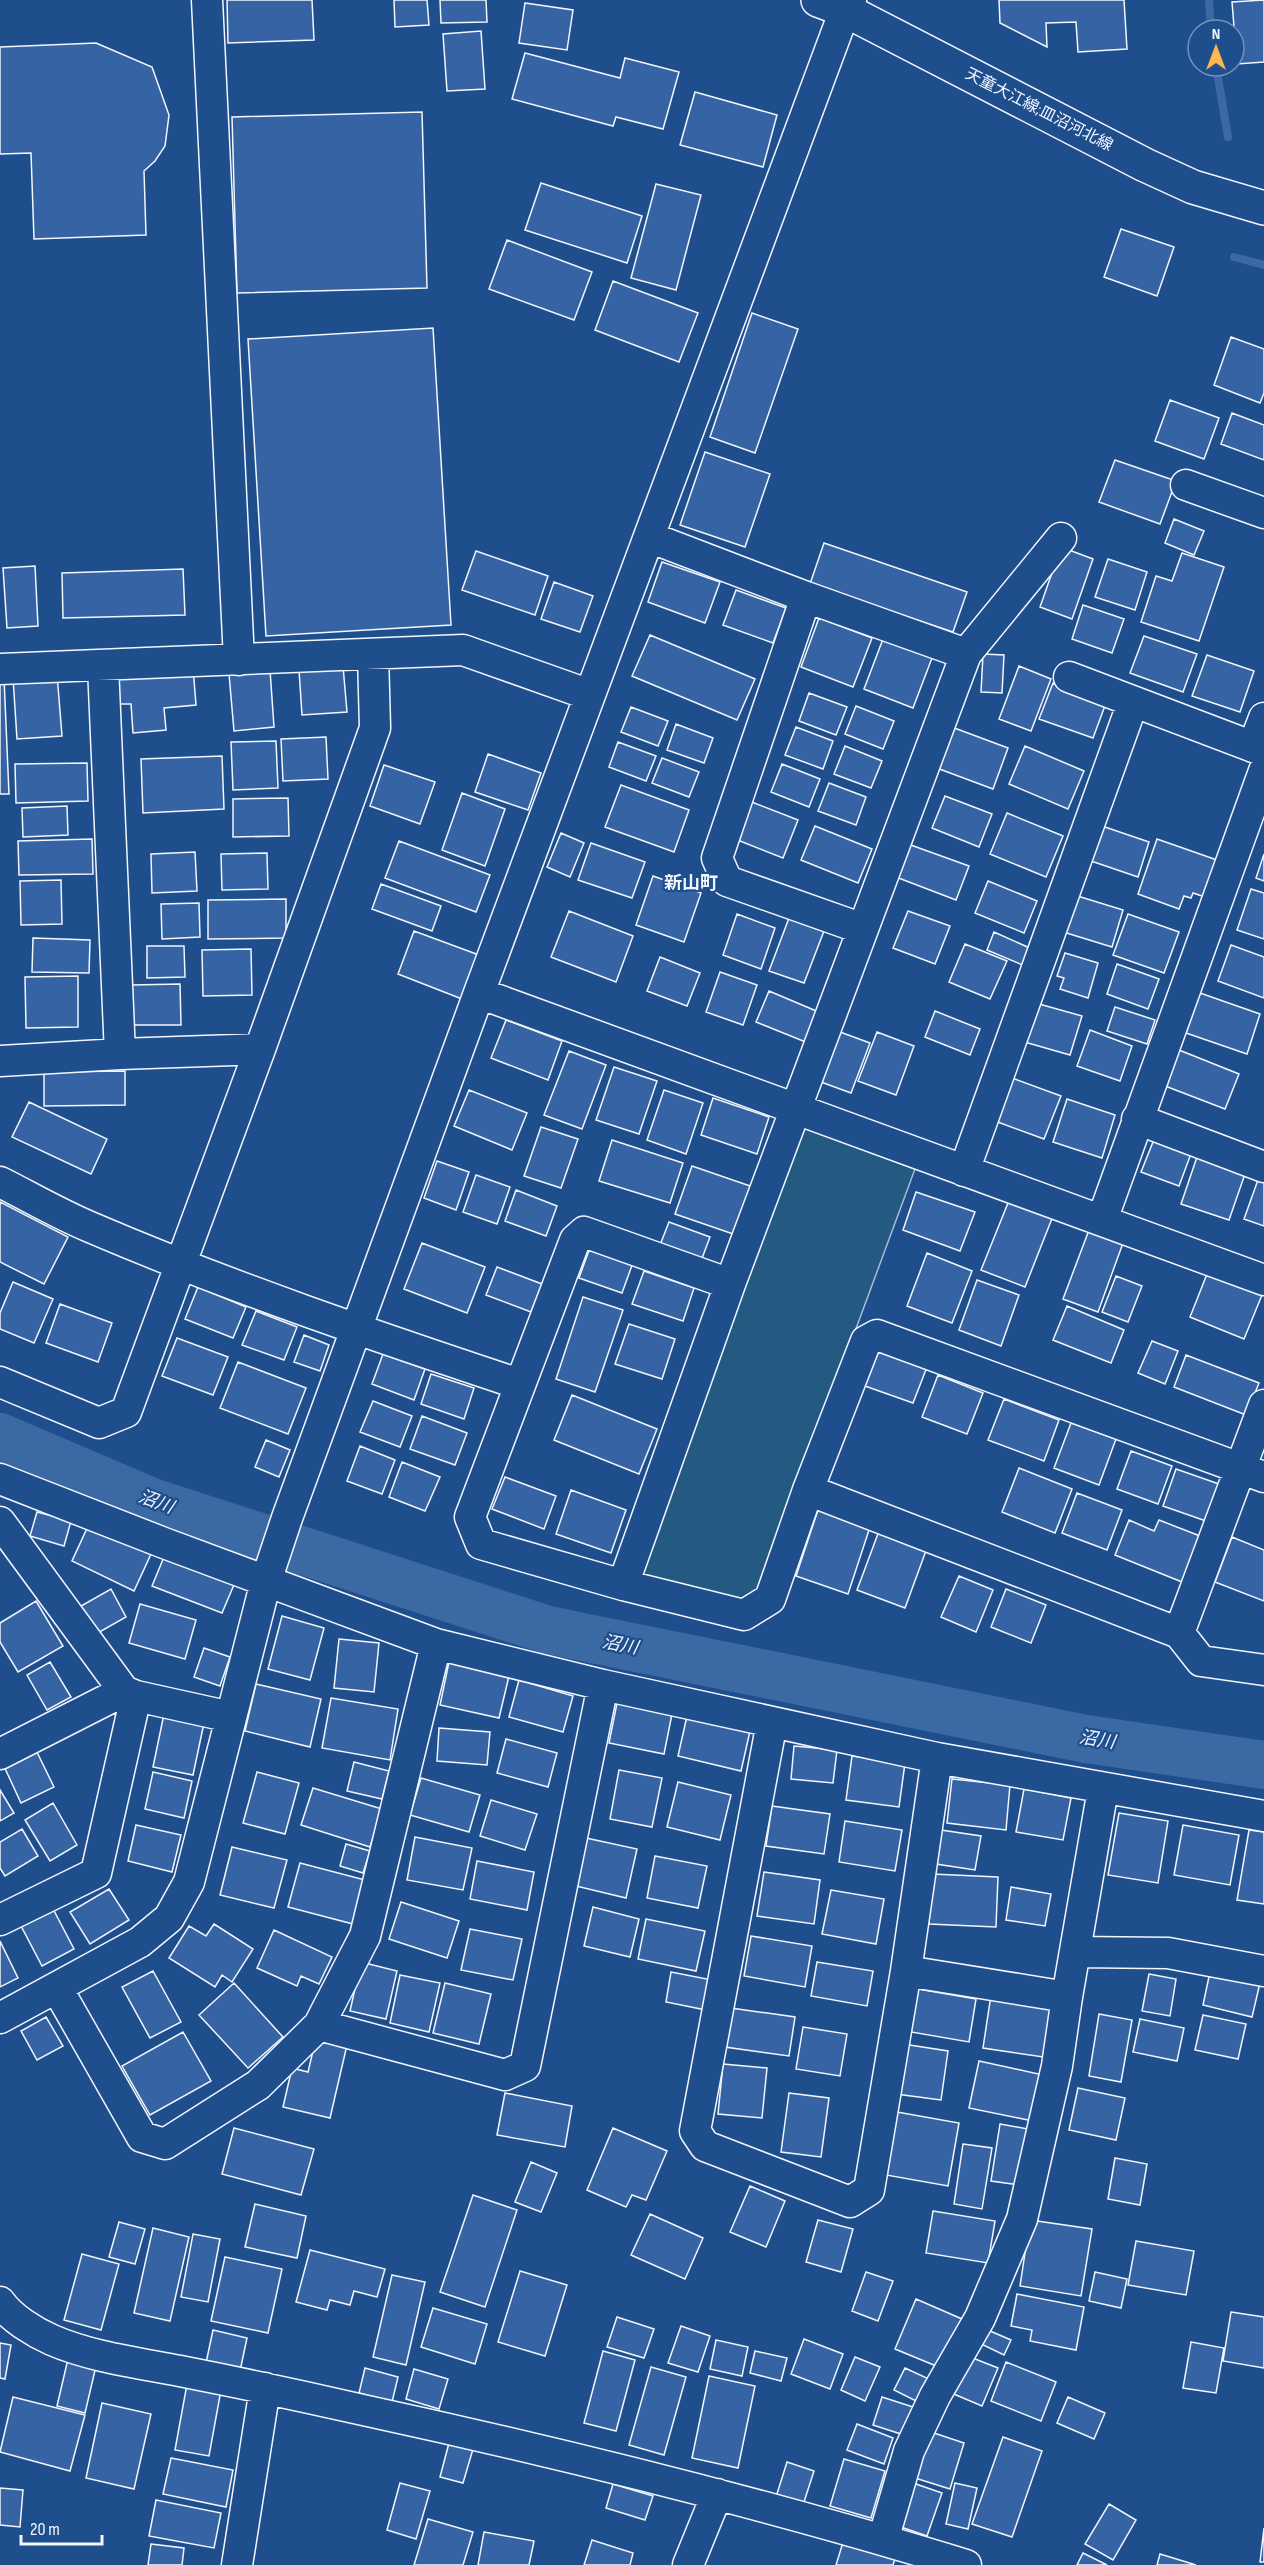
<svg xmlns="http://www.w3.org/2000/svg" width="1264" height="2565" viewBox="0 0 1264 2565" font-family="'Sofia Sans Condensed','Noto Sans JP',sans-serif">
<style>
.park{fill:#245a82;stroke:#a8bbd7;stroke-width:1.5}
.lines{fill:none;stroke-linecap:round;stroke-linejoin:round}
.stream{stroke:#3b69a3;stroke-width:8}
.river{stroke:#3b69a3;stroke-width:48}
.building{fill:#3563a3;stroke:#f2f6ff;stroke-width:1.5}
.minor-casing{stroke:#f2f6ff;stroke-width:33}
.major-casing{stroke:#f2f6ff;stroke-width:36}
.minor{stroke:#1f4e8c;stroke-width:30}
.major{stroke:#1f4e8c;stroke-width:33}
.labels{text-anchor:middle;dominant-baseline:central;stroke-width:4.5;stroke-linejoin:round;paint-order:stroke}
.street-label{font-size:16px;fill:#f2f6ff;stroke:#1f4e8c}
.neighbourhood-label{font-size:18px;font-weight:bold;fill:#f2f6ff;stroke:#1f4e8c}
.water-label{font-size:18px;font-style:italic;fill:#f2f6ff;stroke:#1f4e8c}
</style>
<rect width="100%" height="100%" fill="#1f4e8c"/>
<path class="park" d="M802,1127L915,1169L759,1591L739,1603L639,1574Z"/>
<g class="lines">
<path class="stream" d="M1209,0L1211,30
M1216,66L1228,137
M1234,257L1264,265"/>
<path class="river" d="M0,1437L152,1502L548,1630L1086,1739L1264,1765"/>
</g>
<path class="building" d="M227,0H312L314,40L228,43Z
M394,0H427L429,25L395,27Z
M440,0H486L487,22L441,23Z
M999,0H1124L1127,49L1078,52L1076,22L1046,23L1047,47L1000,23Z
M1264,0V62L1237,64L1232,2Z
M525,3L573,10L567,50L519,43Z
M481,31L485,89L447,91L443,34Z
M96,43L152,67L169,115L165,146L155,161L144,171L146,235L34,239L31,153L0,154V47Z
M525,53L620,78L625,58L679,72L663,129L616,117L613,126L512,99Z
M695,92L777,115L763,167L680,145Z
M422,112L427,288L237,293L232,117Z
M541,183L642,216L627,263L525,230Z
M656,184L701,195L676,290L631,278Z
M1121,229L1174,247L1157,296L1104,277Z
M507,240L592,272L574,320L489,289Z
M613,281L698,313L679,362L595,330Z
M752,313L798,329L755,453L710,437Z
M433,328L451,625L266,636L248,339Z
M1231,337L1264,349V393L1260,403L1214,385Z
M1170,400L1219,418L1204,459L1155,441Z
M1232,413L1264,425V460L1221,444Z
M705,452L770,474L745,547L680,525Z
M1115,460L1176,481L1160,524L1099,502Z
M1174,519L1204,531L1194,555L1165,543Z
M824,543L967,592L953,632L810,584Z
M1061,547L1093,559L1072,619L1040,607Z
M476,551L548,576L535,615L462,590Z
M1182,553L1224,567L1199,641L1141,622L1156,576L1172,581Z
M1108,559L1147,572L1135,610L1095,597Z
M662,562L720,582L705,623L648,602Z
M35,566L38,626L7,628L3,568Z
M183,569L185,615L63,618L62,573Z
M554,582L593,596L580,632L541,619Z
M736,590L786,608L773,643L723,625Z
M1083,605L1124,619L1112,653L1072,639Z
M819,618L872,638L853,687L801,667Z
M650,635L755,679L737,720L632,676Z
M1144,636L1197,654L1183,692L1130,673Z
M883,639L932,658L913,708L864,689Z
M983,654L1004,655L1002,693L981,692Z
M1207,655L1254,671L1240,712L1192,696Z
M343,666L347,712L302,715L299,670Z
M1019,666L1051,679L1031,731L999,719Z
M193,667L196,705L164,708L166,730L133,733L131,704H120L118,674Z
M270,670L274,727L234,731L229,674Z
M57,674L62,736L17,739L13,678Z
M4,678L9,794H0V679Z
M1053,683L1106,703L1093,738L1039,719Z
M809,693L847,707L836,735L799,721Z
M856,706L894,721L883,749L845,734Z
M631,707L668,721L658,746L621,732Z
M676,724L713,738L704,763L667,750Z
M949,726L1008,748L993,789L934,767Z
M796,727L833,741L823,769L785,755Z
M326,737L328,779L283,781L281,739Z
M276,741L278,788L233,790L231,742Z
M618,742L656,756L646,781L609,767Z
M845,746L882,761L871,788L834,774Z
M1025,746L1084,771L1068,809L1009,784Z
M488,754L541,773L528,810L475,792Z
M222,756L224,809L143,813L141,759Z
M662,758L699,772L689,797L652,783Z
M87,763L88,801L16,803L15,764Z
M782,764L820,779L809,807L771,792Z
M384,765L435,782L420,824L370,806Z
M829,783L866,797L856,825L818,811Z
M621,785L689,810L674,852L605,827Z
M462,793L505,809L485,866L442,850Z
M945,796L992,814L979,847L932,828Z
M288,798L289,836L233,837V799Z
M749,801L798,820L783,858L735,839Z
M67,806L68,835L23,837L22,808Z
M1007,813L1063,836L1046,877L990,854Z
M815,826L872,849L858,883L801,860Z
M1102,826L1149,842L1138,877L1091,861Z
M561,833L584,843L570,877L547,867Z
M92,839L93,874L19,875L18,841Z
M1157,839L1217,860L1205,897L1193,893L1191,898L1184,896L1179,909L1138,894Z
M399,841L490,875L476,912L385,878Z
M591,843L645,862L632,898L578,880Z
M908,844L969,866L956,900L896,877Z
M195,852L197,891L152,893L151,854Z
M267,853L268,889L222,890L221,854Z
M1264,854V881L1256,878Z
M653,876L701,893L684,942L636,925Z
M61,880L62,924L21,925L20,881Z
M988,881L1037,901L1024,933L975,913Z
M381,884L441,906L432,931L372,909Z
M1251,889L1264,893V939L1237,930Z
M1071,894L1123,910L1112,947L1060,931Z
M286,899V938L208,939V900Z
M199,903L200,937L162,939L161,904Z
M569,911L633,936L616,982L551,957Z
M908,911L950,926L935,964L893,948Z
M737,914L775,928L761,969L723,955Z
M1128,914L1179,932L1164,973L1113,955Z
M789,918L824,931L804,983L769,971Z
M414,931L479,955L462,999L398,974Z
M994,932L1032,949L1025,966L987,950Z
M33,938L90,940L89,973L32,972Z
M965,944L1007,961L990,999L949,982Z
M1231,945L1264,957V998L1218,981Z
M147,946H184L185,977L147,978Z
M251,949L252,995L203,996L202,950Z
M1065,953L1098,963L1088,998L1060,989L1064,978L1057,976Z
M660,957L700,973L687,1006L647,991Z
M1117,964L1159,979L1148,1009L1107,994Z
M720,972L757,985L743,1025L706,1012Z
M78,976V1027L26,1028L25,977Z
M180,984L181,1025H132L131,985Z
M769,991L821,1013L808,1043L756,1022Z
M1200,993L1260,1014L1247,1054L1186,1033Z
M1032,1002L1082,1016L1070,1055L1021,1041Z
M1115,1007L1155,1020L1147,1044L1107,1031Z
M935,1011L980,1029L970,1055L925,1037Z
M506,1020L562,1041L548,1080L491,1058Z
M1090,1030L1132,1046L1120,1081L1077,1066Z
M840,1032L870,1043L851,1093L821,1082Z
M877,1032L914,1046L896,1095L858,1081Z
M1174,1048L1239,1074L1225,1109L1160,1084Z
M569,1051L606,1065L582,1129L544,1115Z
M614,1067L657,1081L639,1134L596,1120Z
M125,1071V1105L44,1106V1072Z
M1012,1078L1061,1096L1044,1139L995,1121Z
M469,1090L527,1113L512,1150L454,1126Z
M664,1090L703,1103L686,1154L647,1140Z
M713,1098L769,1117L757,1154L701,1135Z
M1067,1099L1115,1115L1102,1158L1053,1142Z
M29,1102L107,1139L91,1174L12,1137Z
M541,1127L578,1139L561,1188L524,1176Z
M1155,1137L1192,1151L1179,1186L1141,1172Z
M612,1140L683,1163L670,1203L599,1181Z
M1198,1154L1246,1171L1229,1220L1181,1204Z
M437,1161L469,1172L456,1210L424,1198Z
M692,1166L756,1188L739,1236L675,1214Z
M476,1175L510,1187L497,1224L463,1212Z
M1259,1177L1264,1178V1226L1244,1219Z
M516,1190L557,1206L546,1236L505,1221Z
M916,1192L975,1212L960,1251L903,1230Z
M1010,1198L1053,1216L1025,1287L981,1270Z
M0,1202L68,1237L44,1284L0,1262Z
M669,1222L710,1237L701,1261L660,1245Z
M1089,1230L1123,1243L1098,1312L1063,1299Z
M592,1242L635,1257L622,1293L579,1278Z
M422,1243L485,1267L467,1313L404,1289Z
M927,1253L972,1271L952,1323L907,1306Z
M497,1267L542,1284L531,1312L486,1295Z
M644,1271L694,1288L683,1321L632,1304Z
M1207,1274L1262,1295L1244,1339L1190,1317Z
M1116,1276L1142,1286L1128,1322L1102,1312Z
M977,1280L1019,1295L1001,1346L959,1330Z
M13,1282L53,1299L34,1343L0,1329V1313Z
M198,1287L246,1307L233,1338L185,1319Z
M583,1297L623,1310L595,1392L556,1379Z
M60,1304L112,1323L98,1362L46,1343Z
M1067,1306L1124,1330L1111,1363L1053,1340Z
M256,1311L297,1327L284,1360L242,1345Z
M629,1324L675,1339L662,1379L615,1364Z
M304,1335L329,1345L320,1371L294,1362Z
M177,1338L228,1357L213,1395L162,1376Z
M1152,1341L1178,1351L1165,1384L1138,1373Z
M879,1350L927,1367L913,1403L865,1386Z
M383,1354L425,1369L414,1400L372,1384Z
M1186,1355L1259,1383L1246,1415L1174,1387Z
M238,1362L306,1388L288,1434L220,1408Z
M431,1374L474,1388L464,1419L421,1404Z
M938,1375L983,1393L967,1434L922,1417Z
M572,1395L657,1429L639,1474L554,1440Z
M1004,1399L1059,1420L1044,1461L988,1440Z
M373,1401L412,1416L400,1447L360,1432Z
M422,1416L467,1433L455,1465L410,1449Z
M1071,1423L1116,1439L1099,1485L1054,1468Z
M266,1440L290,1450L279,1477L255,1467Z
M360,1446L395,1460L382,1494L347,1481Z
M1131,1451L1172,1466L1158,1504L1117,1489Z
M402,1462L440,1477L425,1511L389,1497Z
M1019,1468L1072,1489L1055,1533L1002,1512Z
M1176,1469L1219,1484L1206,1521L1163,1506Z
M505,1477L556,1496L544,1529L492,1509Z
M571,1490L626,1510L611,1553L556,1534Z
M1077,1493L1122,1510L1107,1550L1062,1533Z
M818,1510L870,1527L848,1594L796,1576Z
M37,1512L71,1521L64,1546L30,1536Z
M1129,1520L1154,1531L1159,1520L1200,1536L1182,1582L1115,1555Z
M89,1524L151,1554L134,1591L72,1561Z
M879,1531L927,1548L905,1608L857,1590Z
M1232,1537L1264,1550V1601L1215,1582Z
M166,1552L236,1580L222,1613L152,1586Z
M959,1576L993,1590L976,1632L941,1617Z
M111,1589L126,1617L96,1634L81,1606Z
M1006,1589L1046,1605L1031,1643L991,1627Z
M36,1601L63,1646L18,1672L0,1642V1623Z
M140,1604L196,1620L185,1659L129,1643Z
M282,1616L324,1628L310,1680L268,1669Z
M339,1639L379,1643L374,1692L334,1688Z
M204,1648L230,1657L220,1686L194,1677Z
M50,1662L71,1697L47,1710L27,1675Z
M449,1662L509,1676L499,1718L440,1705Z
M519,1680L573,1696L563,1732L509,1717Z
M256,1684L321,1699L310,1747L245,1731Z
M331,1698L398,1709L390,1760L322,1748Z
M617,1703L672,1714L664,1754L609,1743Z
M164,1714L204,1723L193,1775L153,1767Z
M687,1716L750,1731L741,1771L678,1756Z
M439,1728L490,1732L487,1765L437,1761Z
M506,1739L557,1753L548,1787L497,1773Z
M34,1746L54,1787L21,1803L2,1762Z
M794,1746L837,1750L833,1783L791,1779Z
M852,1756L905,1763L899,1807L846,1800Z
M354,1762L389,1771L382,1799L347,1791Z
M619,1770L662,1778L652,1827L610,1819Z
M153,1772L192,1781L184,1818L145,1809Z
M257,1772L299,1783L285,1834L243,1823Z
M421,1778L480,1795L469,1832L410,1815Z
M952,1779L1010,1785L1006,1830L947,1823Z
M678,1782L731,1795L720,1840L667,1827Z
M313,1788L382,1809L370,1847L301,1825Z
M1024,1789L1071,1798L1063,1840L1016,1832Z
M0,1790L14,1813L0,1821Z
M491,1800L537,1814L525,1850L480,1836Z
M53,1803L77,1845L50,1861L25,1820Z
M772,1806L830,1814L824,1854L766,1846Z
M1119,1813L1168,1821L1158,1883L1108,1875Z
M845,1821L902,1830L895,1871L839,1862Z
M136,1825L181,1835L172,1872L128,1861Z
M1183,1825L1239,1835L1230,1885L1174,1875Z
M22,1829L38,1856L5,1876L0,1868V1842Z
M941,1830L981,1836L975,1870L936,1864Z
M1249,1830L1264,1832V1904L1237,1900Z
M415,1837L472,1848L463,1890L407,1880Z
M586,1838L637,1849L626,1898L576,1886Z
M346,1844L370,1851L363,1873L340,1866Z
M232,1847L287,1860L274,1908L220,1895Z
M655,1856L707,1866L698,1908L647,1898Z
M477,1861L534,1872L527,1910L470,1899Z
M300,1863L365,1880L353,1924L288,1907Z
M764,1872L820,1880L814,1924L757,1916Z
M932,1874L998,1877L996,1927L929,1924Z
M1011,1887L1051,1894L1045,1926L1006,1920Z
M109,1889L129,1920L90,1944L70,1912Z
M831,1890L884,1899L876,1944L822,1934Z
M401,1902L459,1921L447,1958L389,1939Z
M51,1905L74,1949L42,1966L19,1922Z
M593,1907L639,1919L630,1957L584,1946Z
M646,1919L705,1931L696,1971L638,1959Z
M214,1924L253,1949L232,1982L222,1975L215,1987L169,1958L189,1926L206,1936Z
M470,1929L522,1939L513,1980L461,1970Z
M274,1930L332,1957L319,1984L301,1976L297,1986L257,1968Z
M751,1936L812,1946L805,1987L744,1976Z
M0,1941L18,1978L0,1987Z
M361,1962L397,1971L386,2019L350,2011Z
M817,1962L873,1971L867,2006L811,1996Z
M153,1971L181,2022L150,2038L122,1987Z
M671,1972L712,1980L706,2010L666,2002Z
M1210,1972L1260,1983L1252,2017L1203,2005Z
M1149,1974L1176,1979L1170,2016L1142,2011Z
M400,1975L440,1983L429,2032L390,2023Z
M234,1983L283,2037L248,2068L199,2015Z
M445,1983L491,1994L479,2044L433,2033Z
M918,1989L976,1999L969,2042L911,2032Z
M991,1995L1057,2005L1050,2058L983,2048Z
M731,2008L795,2017L789,2056L725,2047Z
M1099,2014L1132,2020L1121,2082L1089,2076Z
M1203,2015L1246,2024L1238,2059L1195,2050Z
M46,2017L63,2046L37,2060L21,2031Z
M1140,2019L1184,2028L1177,2061L1133,2052Z
M803,2027L847,2034L840,2076L796,2069Z
M183,2032L211,2081L150,2115L122,2066Z
M316,2038L347,2045L330,2118L283,2107L292,2068L308,2072Z
M903,2044L948,2051L941,2100L896,2094Z
M979,2061L1043,2075L1033,2121L969,2108Z
M723,2064L767,2068L762,2118L718,2114Z
M1078,2088L1125,2098L1116,2140L1069,2130Z
M505,2093L572,2106L565,2147L497,2135Z
M789,2093L829,2098L821,2157L781,2152Z
M897,2112L959,2123L948,2186L886,2175Z
M1000,2124L1028,2129L1019,2185L991,2181Z
M234,2128L314,2149L301,2195L222,2174Z
M613,2128L667,2151L646,2200L632,2195L626,2207L587,2190Z
M963,2144L992,2148L982,2209L954,2204Z
M1115,2158L1147,2164L1140,2205L1108,2199Z
M531,2162L557,2173L541,2212L515,2202Z
M750,2186L785,2201L766,2247L730,2232Z
M473,2195L517,2210L485,2307L440,2292Z
M255,2204L306,2216L297,2258L245,2247Z
M933,2211L995,2221L988,2263L926,2253Z
M650,2214L703,2238L685,2279L631,2255Z
M818,2220L853,2229L841,2272L806,2262Z
M1030,2220L1092,2229L1081,2296L1020,2286Z
M119,2222L145,2229L135,2264L109,2257Z
M153,2228L189,2237L170,2321L134,2313Z
M193,2234L220,2239L208,2302L181,2297Z
M1136,2241L1194,2251L1186,2295L1128,2285Z
M310,2250L385,2269L377,2297L354,2291L350,2305L330,2300L327,2310L296,2302Z
M82,2254L119,2264L101,2330L64,2320Z
M225,2257L282,2269L268,2333L211,2321Z
M520,2271L567,2285L545,2356L498,2342Z
M866,2272L893,2281L878,2321L852,2311Z
M1095,2272L1127,2279L1121,2308L1089,2301Z
M392,2275L425,2282L406,2365L373,2357Z
M1017,2294L1084,2307L1076,2350L1030,2341L1032,2330L1011,2326Z
M916,2299L962,2319L941,2368L895,2349Z
M433,2308L487,2324L475,2364L421,2347Z
M1231,2312L1264,2317V2368L1223,2361Z
M617,2317L654,2329L644,2358L607,2347Z
M681,2326L710,2336L698,2372L668,2363Z
M983,2328L1011,2340L1004,2355L977,2342Z
M213,2330L247,2338L240,2371L206,2363Z
M804,2339L843,2354L830,2389L791,2374Z
M716,2340L748,2347L742,2376L710,2369Z
M1191,2342L1224,2348L1216,2393L1183,2388Z
M0,2343L11,2345L5,2379L0,2378Z
M603,2351L635,2360L616,2431L584,2423Z
M755,2351L787,2358L781,2381L750,2373Z
M965,2355L998,2368L982,2406L949,2392Z
M855,2357L880,2367L865,2401L841,2390Z
M68,2359L96,2366L85,2413L57,2406Z
M1006,2362L1056,2382L1041,2421L991,2401Z
M651,2367L686,2377L664,2455L629,2445Z
M365,2368L398,2377L392,2402L359,2393Z
M905,2368L931,2380L920,2403L894,2390Z
M414,2369L448,2379L439,2409L406,2399Z
M709,2376L755,2386L738,2468L692,2458Z
M187,2384L221,2390L209,2456L175,2450Z
M13,2397L85,2415L70,2471L0,2452Z
M882,2397L913,2407L904,2435L873,2425Z
M1068,2397L1105,2413L1094,2439L1057,2423Z
M102,2403L151,2414L134,2489L86,2478Z
M857,2424L893,2438L884,2464L847,2450Z
M931,2432L964,2443L950,2489L915,2478Z
M1003,2437L1042,2451L1012,2537L972,2524Z
M449,2443L473,2449L463,2483L440,2477Z
M171,2458L233,2470L226,2507L163,2494Z
M844,2459L885,2471L871,2518L830,2506Z
M787,2462L814,2471L803,2505L776,2497Z
M400,2483L430,2491L416,2539L387,2530Z
M913,2483L942,2493L927,2536L898,2526Z
M955,2483L977,2488L968,2529L946,2524Z
M613,2484L653,2496L645,2520L606,2508Z
M0,2488L23,2490L20,2527L0,2525Z
M156,2500L221,2513L214,2548L149,2536Z
M1109,2504L1136,2520L1113,2560L1085,2544Z
M428,2519L473,2532L463,2565H414Z
M1264,2528V2562H1260Z
M484,2532L534,2541L529,2565H478Z
M845,2536L897,2552L893,2565H836Z
M592,2540L633,2553L630,2565H584Z
M151,2544L184,2548L182,2565H148Z
M1083,2553L1107,2565H1077Z
M1160,2554L1196,2565H1157Z"/>
<g class="lines">
<defs>
<path id="minor" d="M207,0L239,660
M1186,485L1264,513
M649,537L806,597L966,654
M806,597L717,858L727,881L863,929
M103,666L120,1054
M0,669L463,650L590,695
M1069,677L1264,751
M1253,747L1264,718
M479,993L1264,1280
M0,1061L120,1054L260,1049
M1137,1119L1264,1167
M964,1171L1133,702
M0,1182C30,1197 59,1214 90,1227C230,1287 375,1336 519,1384
M1102,1220L1264,771
M730,1284L584,1232L575,1240L470,1517L481,1544L623,1585L744,1615L770,1599L808,1490L866,1341L877,1335L1264,1477
M0,1382L99,1423L126,1412L260,1049L375,728L373,654
M0,1479L164,1543L436,1644L603,1685L937,1758L1264,1816
M808,1490L1179,1633L1201,1661L1264,1670
M0,1522L124,1691L136,1696L231,1717
M623,1585L730,1284L966,654L1061,538
M1179,1633L1264,1405
M772,1722L695,2131L705,2146L850,2202L869,2190L906,1971L937,1758
M0,1754L124,1691
M0,1920L96,1873L136,1696
M1076,1952L1168,1953L1264,1971
M906,1971L1067,1997L1103,1789
M57,1988L142,2137L165,2144L258,2085L319,2025L365,1936L436,1644
M0,2018L140,1942L169,1918L189,1882L266,1581L287,1518L479,993L845,10L851,0
M319,2025L505,2075L525,2066L603,1685
M0,2302C11,2318 34,2332 52,2340C91,2357 139,2363 180,2371C241,2383 302,2396 363,2410C566,2454 767,2504 966,2565
M883,2540L909,2451L935,2396L980,2318L1022,2219L1057,2066L1067,1997
M237,2565L265,2388
M688,2565L717,2494"/>
<path id="major" d="M818,0L845,10L1145,165L1193,187L1264,208"/>
</defs>
<use href="#minor" class="minor-casing"/>
<use href="#major" class="major-casing"/>
<use href="#minor" class="minor"/>
<use href="#major" class="major"/>
</g>
<g class="labels">
<g class="street-label">
<text transform="translate(1039 110) rotate(27)">天童大江線;皿沼河北線</text>
</g>
<g class="neighbourhood-label">
<text x="691" y="883">新山町</text>
</g>
<g class="water-label">
<text transform="translate(156 1502) rotate(20)">沼川</text>
<text transform="translate(620 1645) rotate(11)">沼川</text>
<text transform="translate(1097 1740) rotate(9)">沼川</text>
</g>
</g>
<g transform="translate(1216 48)"><circle r="28" fill="#1f4e8c" stroke="#7391ba" stroke-width="1.5"/>
<path d="M0-4.5L10 22L0 15L-10 22Z" fill="#ffb74d"/>
<text y="-9" font-size="16" font-weight="bold" text-anchor="middle" fill="#f2f6ff">N</text>
</g>
<path d="M21 2535v9h81v-9" fill="none" stroke="#f2f6ff" stroke-width="3"/>
<text x="30" y="2535" font-size="18" fill="#f2f6ff" stroke="#1f4e8c" stroke-width="4.5" paint-order="stroke">20 m</text>
</svg>
